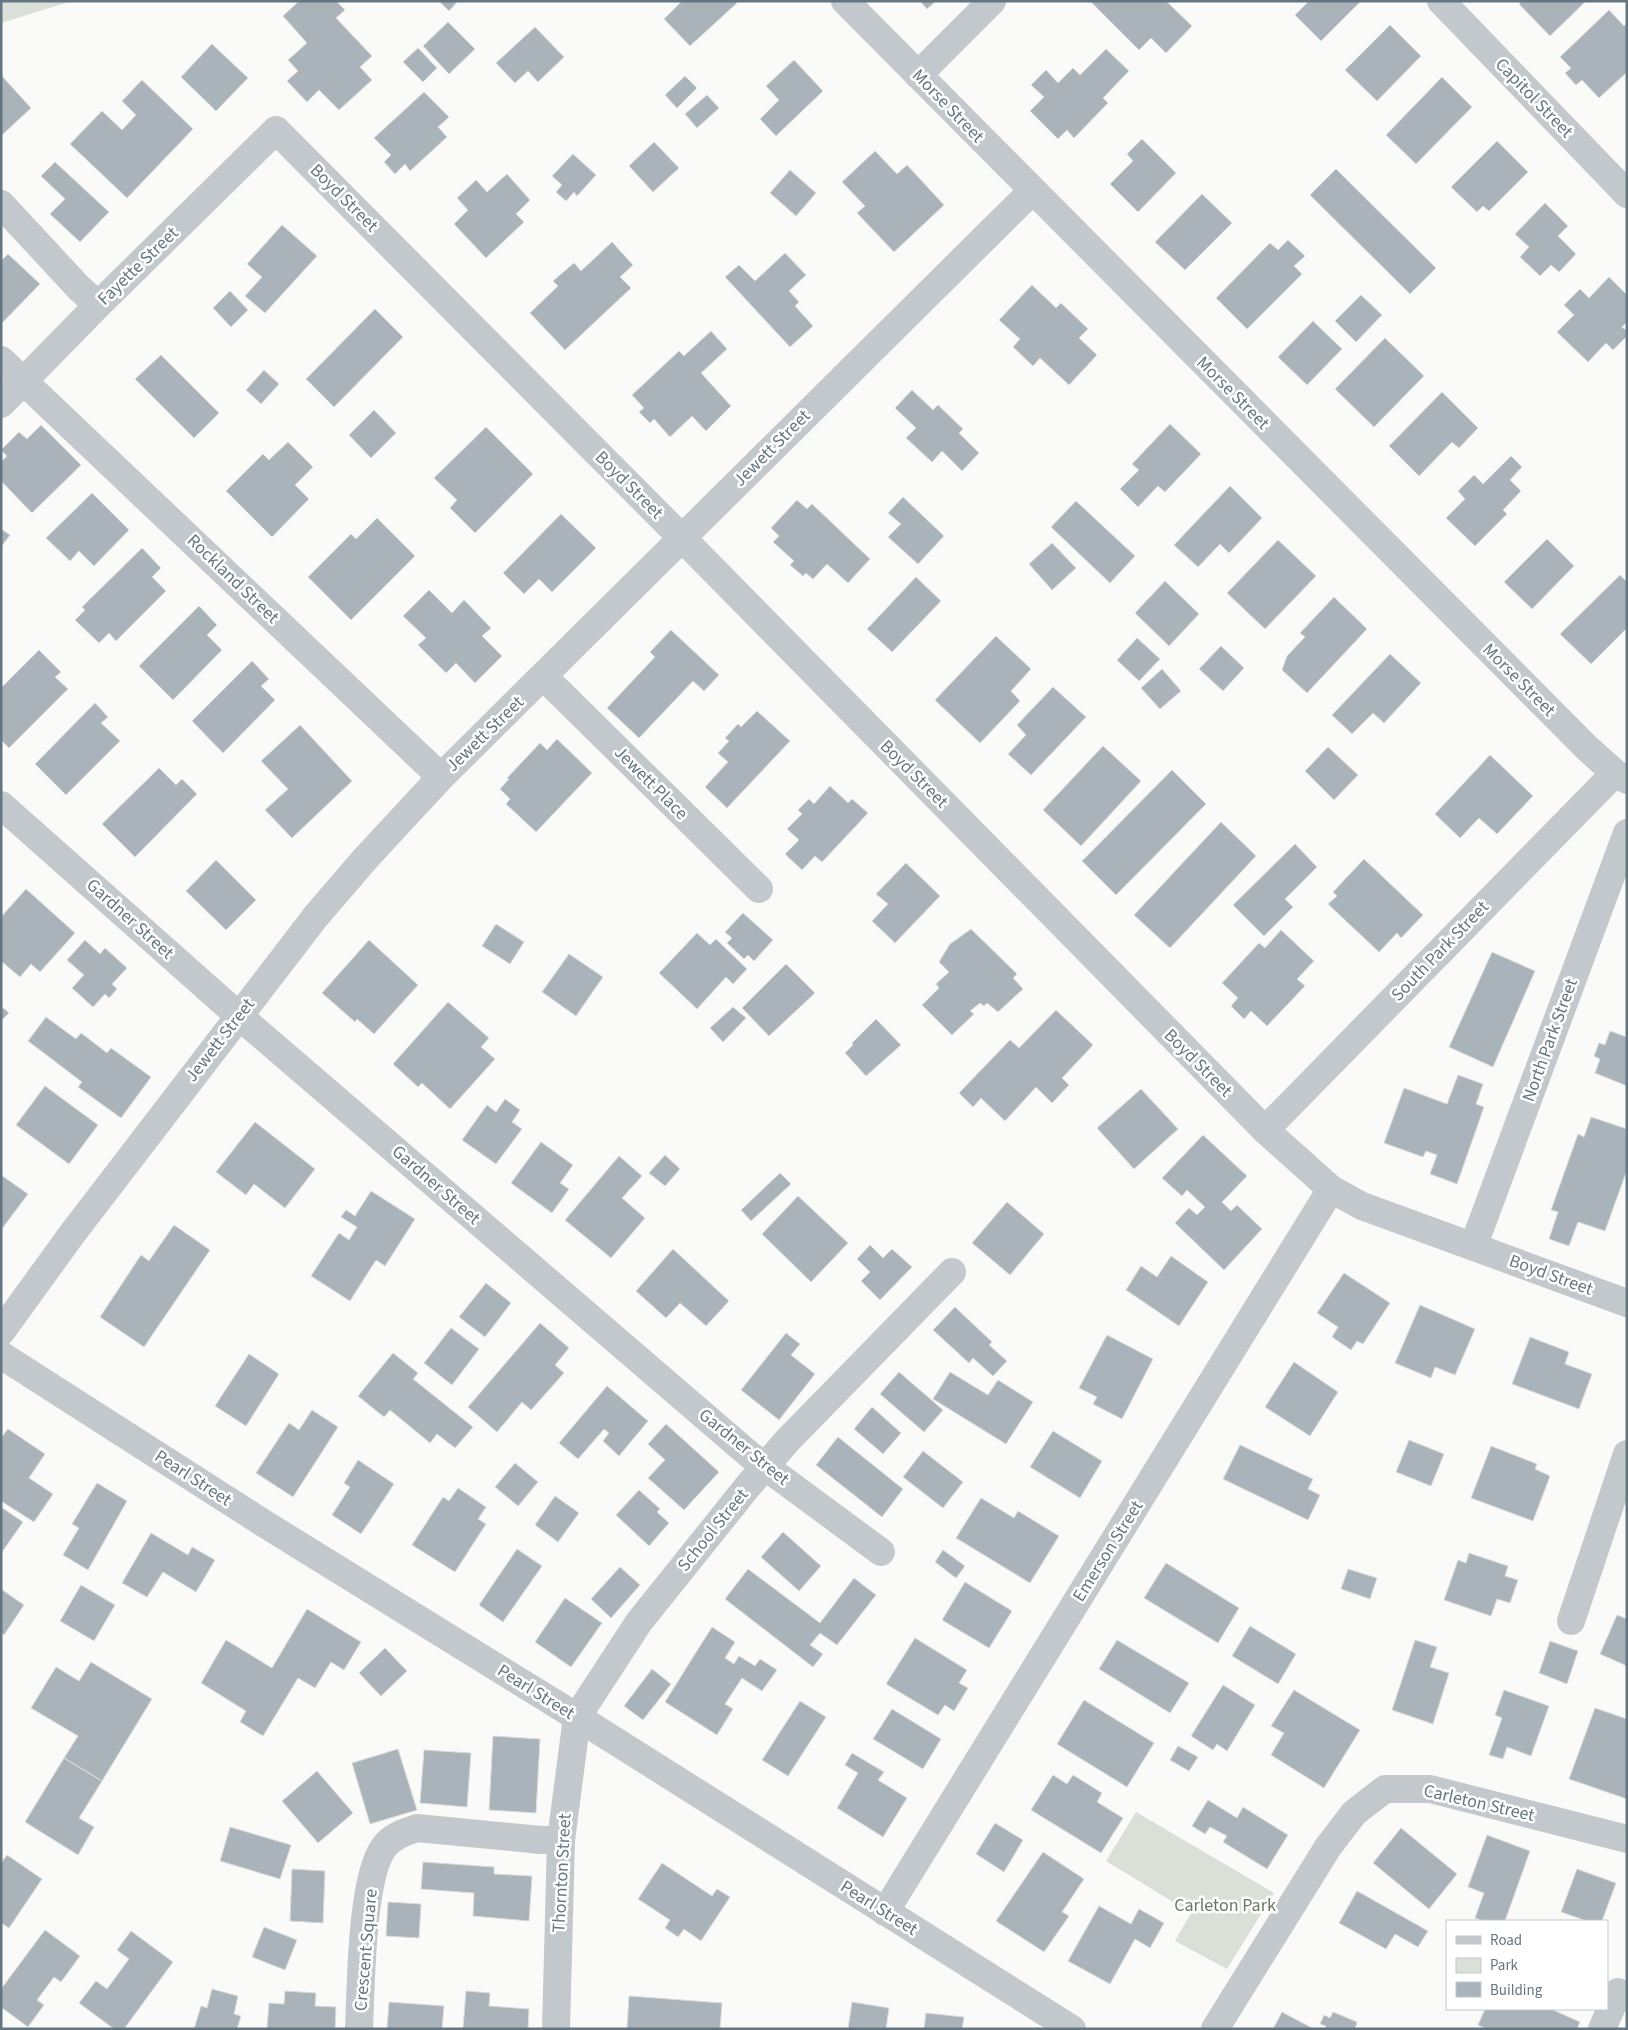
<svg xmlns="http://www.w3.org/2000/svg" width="1628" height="2030" viewBox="0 0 1628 2030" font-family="'Source Sans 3',sans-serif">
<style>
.green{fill:#dadfd7}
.building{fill:#aab3b9;stroke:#dcdcda}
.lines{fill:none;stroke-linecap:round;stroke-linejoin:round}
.minor{stroke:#c3c8cc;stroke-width:28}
.labels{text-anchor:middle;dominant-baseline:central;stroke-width:5;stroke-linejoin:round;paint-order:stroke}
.street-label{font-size:18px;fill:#657683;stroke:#fff}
.park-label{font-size:18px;fill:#687a64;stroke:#fff}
</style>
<rect width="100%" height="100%" fill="#fafaf8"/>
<path class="green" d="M1,1H72L1,23Z
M1136,1812L1274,1893L1227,1969L1175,1941L1191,1913L1106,1861Z"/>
<path class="building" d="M299,1H336L345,10L336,18L372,56L360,67L372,80L339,110L319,90L307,102L287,81L298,71L288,60L307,43L283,16Z
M439,1H458L449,11Z
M682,1H735L737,3L690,46L664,19Z
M920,1H936L927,9Z
M1090,1H1166L1192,26L1166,53L1151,38L1139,50Z
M1309,1H1361L1321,41L1295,15Z
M1522,1H1586L1550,36L1519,4Z
M1609,10L1624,26L1627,23V72L1599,98L1582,80L1576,85L1565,73L1571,68L1560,57Z
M448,22L475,49L449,74L423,46Z
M1390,25L1421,56L1377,101L1345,70Z
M535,27L564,57L538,82L528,71L515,83L496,63Z
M212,44L248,78L216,111L181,77Z
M418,48L437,68L423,82L403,62Z
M1106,49L1129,71L1103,98L1108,103L1074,138L1067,130L1058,139L1030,111L1044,97L1031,85L1046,70L1058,83L1073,68L1080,75Z
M794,60L823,91L776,136L760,119L779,100L766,86Z
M1,75L31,108L1,136Z
M685,76L697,88L677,108L665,95Z
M1442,77L1472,107L1416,164L1386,135Z
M142,80L193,129L127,198L70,144L102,111L122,130L136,115L122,101Z
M424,92L449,117L438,127L447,137L410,171L405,164L395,174L384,162L391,155L374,138Z
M707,95L719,108L697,128L685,114Z
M1142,139L1176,173L1138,212L1110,184L1133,161L1127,154Z
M1497,141L1528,172L1489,211L1483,206L1477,212L1451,187Z
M654,142L679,168L653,192L629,166Z
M875,151L897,174L907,165L944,205L894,252L857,213L865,206L842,182Z
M573,154L596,175L577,196L574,192L566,201L556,192L562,185L552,176Z
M55,162L109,212L80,242L50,214L65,199L41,176Z
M1336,169L1436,268L1410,294L1310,195Z
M790,170L816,193L796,216L770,193Z
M507,174L530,200L516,214L524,222L486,258L454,224L468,210L457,198L476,180L487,192Z
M1202,194L1232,223L1185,270L1155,242Z
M1545,203L1568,226L1558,236L1576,254L1559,272L1551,265L1540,276L1520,257L1529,247L1515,234Z
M282,225L317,256L265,313L245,296L262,277L247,264Z
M1288,240L1305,256L1294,266L1302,274L1247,329L1216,298L1270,243L1278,250Z
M612,242L633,265L620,277L631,288L565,350L530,313L558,286L553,281L574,263L581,271Z
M785,253L806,275L789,291L799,302L795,306L813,326L790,347L725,277L739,265L755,281Z
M8,254L40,284L1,324V261Z
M1609,277L1627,295V322L1622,327L1627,331V336L1613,350L1606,343L1588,362L1557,332L1574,315L1564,305L1580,289L1589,298Z
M1032,285L1056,308L1061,303L1088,329L1079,338L1097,355L1069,385L1040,358L1033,366L1013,347L1020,339L999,320Z
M230,291L248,310L231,327L213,308Z
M1361,295L1382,315L1356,342L1335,321Z
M375,309L403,337L334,407L306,379Z
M1313,321L1342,349L1307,385L1278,357Z
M711,331L727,349L701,373L731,406L706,431L692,416L670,437L654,419L650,423L639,412L644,408L632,395L679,351L684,356Z
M1385,338L1424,376L1374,427L1335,389Z
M161,355L219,413L194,438L135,379Z
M264,370L279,384L261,404L246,390Z
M912,390L933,410L938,405L963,429L959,433L979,453L962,471L942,451L932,462L906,438L916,428L895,408Z
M1442,392L1478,428L1459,448L1452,442L1419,476L1389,446Z
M374,410L396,433L371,458L349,435Z
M1170,424L1201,454L1165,492L1158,486L1138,507L1120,489L1139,470L1132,464Z
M41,425L81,465L32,513L1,481V462L7,456L1,450L19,432L27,439Z
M486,427L533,474L475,533L450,508L457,500L434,478Z
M288,442L313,467L295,485L309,499L272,537L226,491L263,454L269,460Z
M1511,456L1522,467L1510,480L1521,491L1503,510L1507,514L1475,546L1446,518L1465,499L1458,491L1474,475L1483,484Z
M1230,486L1262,518L1229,553L1220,544L1198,567L1174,545Z
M92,493L129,530L94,566L79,551L70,561L46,538Z
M903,497L944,536L918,564L888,537L901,524L888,513Z
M797,500L807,509L812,504L870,559L848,583L827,564L813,579L806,573L803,576L790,565L794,561L773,542L779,536L771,528Z
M1076,501L1135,556L1110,583L1051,527Z
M561,514L596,548L552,592L539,579L524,594L503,573Z
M377,518L415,556L351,620L308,577L351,534L356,539Z
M1,529L10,535L1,547Z
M1547,539L1574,566L1532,609L1504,582Z
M1278,540L1316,576L1265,629L1227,593Z
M1052,543L1076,568L1052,590L1029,564Z
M142,548L161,568L152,577L166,591L116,641L109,633L99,643L75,620L85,610L82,607Z
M1620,575L1627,582V628L1591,664L1560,634Z
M916,577L941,601L892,652L867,629Z
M1165,581L1199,614L1169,646L1135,613Z
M429,590L452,613L464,600L491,628L482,636L502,656L475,683L456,663L446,673L418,645L426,638L403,616Z
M1334,597L1367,629L1307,693L1282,670L1287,656L1305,637L1300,633Z
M199,606L217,625L207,635L222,650L173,700L139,666Z
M671,630L719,675L704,691L693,681L639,738L607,708L655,657L650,652Z
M996,636L1031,669L1011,691L1020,701L980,743L935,700Z
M1137,638L1160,659L1139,681L1117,660Z
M1221,646L1244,668L1223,691L1199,669Z
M39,650L61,672L55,677L68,689L9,748L1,740V688Z
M1390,654L1421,683L1384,723L1373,713L1352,734L1332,715Z
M252,661L269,679L261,686L275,700L223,753L192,721Z
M1162,669L1181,691L1160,709L1141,688Z
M1053,687L1086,717L1031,775L1008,754L1026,735L1017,725Z
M95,703L108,717L101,723L120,741L66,795L35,764Z
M757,711L790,741L727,808L705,787L728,762L718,753L729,741L725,738L738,724L741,727Z
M300,725L352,781L292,838L265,810L288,789L261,761Z
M557,739L592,773L536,832L506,804L510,799L500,789L509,779L507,778L540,743L547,750Z
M1103,746L1141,781L1081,846L1043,810Z
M1328,747L1358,775L1334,800L1305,771Z
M1490,755L1533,796L1497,834L1479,818L1460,838L1435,814Z
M159,768L176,785L182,779L197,794L135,857L102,824Z
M1172,770L1206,804L1116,895L1082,861Z
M830,786L848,803L852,799L868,813L822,862L815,856L802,870L785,854L799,840L787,829L802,814L798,810L809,799L814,804Z
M1221,822L1256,856L1170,948L1134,915Z
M1295,844L1317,867L1285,899L1293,907L1264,936L1233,905Z
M1364,859L1423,915L1401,938L1397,933L1379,952L1328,904L1337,896L1333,892Z
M216,860L256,900L226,930L186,891Z
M906,863L940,896L895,943L872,921L888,904L876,894Z
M26,889L75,933L40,972L31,964L20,977L1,961V917Z
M743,913L773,940L754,961L748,955L744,959L727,943L732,938L725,932Z
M496,924L524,942L510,964L482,946Z
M971,929L1017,974L1013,978L1023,989L998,1012L987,1003L984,1006L980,1003L970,1011L974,1014L952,1035L922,1005L939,988L936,984L949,972L939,962L950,944Z
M1281,930L1314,961L1297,979L1305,986L1267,1026L1251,1011L1244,1019L1231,1006L1238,998L1222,983L1259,943L1265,948Z
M697,933L710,945L716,939L747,969L733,984L726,977L697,1009L659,973Z
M85,940L100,954L105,948L127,968L112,984L117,989L109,998L105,994L93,1007L72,988L84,975L67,960Z
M369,940L418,985L374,1034L357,1019L355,1022L322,993Z
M1492,952L1535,971L1493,1067L1449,1047Z
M569,954L603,977L576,1016L542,992Z
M786,964L815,993L769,1036L742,1008Z
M448,1002L489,1038L481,1047L495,1059L450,1109L422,1083L418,1087L393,1064Z
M1,1006L9,1013L1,1021Z
M733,1007L746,1018L723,1042L710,1028Z
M1056,1010L1093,1045L1062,1078L1069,1085L1052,1103L1036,1087L1005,1121L981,1098L973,1107L959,1093L1010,1040L1019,1048Z
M46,1017L76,1039L81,1033L107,1053L111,1048L151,1077L121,1118L78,1087L82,1082L28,1041Z
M876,1019L901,1045L866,1076L845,1053L853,1045L852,1043Z
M1610,1031L1627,1037V1086L1595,1073L1600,1059L1594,1056L1599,1043L1605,1045Z
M1458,1075L1483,1084L1476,1104L1484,1107L1457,1184L1430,1174L1437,1155L1426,1151L1423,1157L1384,1143L1404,1088L1447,1104Z
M45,1086L98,1125L69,1164L16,1125Z
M1141,1089L1178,1129L1134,1169L1097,1128Z
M505,1099L520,1110L512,1122L522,1129L496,1164L462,1140L487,1105L496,1112Z
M1591,1117L1627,1129V1170L1605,1231L1578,1222L1569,1246L1549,1239L1558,1212L1551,1210L1578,1134L1584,1137Z
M255,1122L315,1169L285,1208L254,1184L246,1195L216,1172Z
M1203,1135L1247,1176L1222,1202L1231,1211L1237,1205L1262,1229L1224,1270L1175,1223L1189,1208L1197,1215L1205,1207L1187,1190L1182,1196L1162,1178Z
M541,1142L573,1165L560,1183L569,1189L552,1213L511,1183Z
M665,1155L680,1169L665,1186L649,1173Z
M619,1156L642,1176L622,1198L645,1218L611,1258L565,1220Z
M780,1173L791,1184L751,1221L741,1210Z
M1,1175L28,1194L1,1230Z
M371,1191L415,1219L385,1266L376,1260L350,1301L311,1276L339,1233L349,1240L357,1227L341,1217L346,1210L355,1216Z
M798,1196L848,1243L811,1282L762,1234Z
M1007,1202L1044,1234L1010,1275L972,1243Z
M174,1225L210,1250L144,1347L100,1317L141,1255L149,1261Z
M870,1245L883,1258L892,1249L912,1267L880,1300L861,1281L870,1272L857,1259Z
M673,1249L729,1301L706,1326L680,1303L666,1318L636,1291Z
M1171,1256L1208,1282L1179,1326L1126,1290L1141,1266L1157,1277Z
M1344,1273L1390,1303L1363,1344L1357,1341L1351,1350L1332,1337L1338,1327L1317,1313Z
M486,1283L511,1303L485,1337L459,1317Z
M1420,1305L1475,1329L1455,1375L1435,1367L1431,1378L1395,1363Z
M955,1307L992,1342L989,1345L1007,1361L993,1376L973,1358L969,1363L933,1330Z
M540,1323L569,1348L555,1365L564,1373L531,1410L522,1402L497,1432L468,1407Z
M451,1328L479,1349L452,1385L424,1363Z
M786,1333L800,1344L791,1355L815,1374L779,1420L741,1390Z
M1107,1335L1153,1359L1122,1419L1093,1404L1097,1397L1079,1388Z
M1530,1337L1569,1352L1565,1364L1592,1374L1579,1409L1512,1384Z
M393,1353L418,1373L413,1379L473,1427L455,1448L437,1434L430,1443L390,1410L384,1417L358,1396Z
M249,1354L279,1374L246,1426L215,1406Z
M1294,1362L1338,1392L1310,1436L1265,1407Z
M899,1372L943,1410L924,1432L880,1394Z
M950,1372L988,1395L998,1380L1033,1402L1006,1444L933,1399Z
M607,1386L648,1421L619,1456L603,1441L609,1433L604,1429L578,1459L559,1443Z
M872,1407L901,1433L883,1454L854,1429Z
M312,1410L338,1427L293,1497L256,1473L289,1423L299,1430Z
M666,1424L719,1472L684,1510L648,1478L665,1460L648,1444Z
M8,1429L45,1454L29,1478L53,1494L34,1522L1,1501V1438Z
M1053,1431L1102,1461L1080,1498L1030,1467Z
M838,1437L903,1489L882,1517L816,1465Z
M1409,1440L1444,1454L1431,1486L1396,1472Z
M1240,1445L1313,1479L1308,1489L1320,1495L1308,1520L1223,1479Z
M1491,1446L1537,1464L1535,1469L1550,1476L1533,1521L1471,1498Z
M923,1451L963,1482L943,1508L903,1477Z
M358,1460L394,1484L361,1534L332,1515L350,1487L344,1483Z
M515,1463L538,1482L518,1506L495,1487Z
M97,1483L127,1501L88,1570L63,1555L79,1528L72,1524Z
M458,1488L486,1507L478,1519L486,1524L455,1572L412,1545L443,1497L449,1501Z
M639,1490L660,1509L657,1512L669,1523L649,1546L616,1515Z
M555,1496L579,1513L558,1542L535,1525Z
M981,1498L1014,1518L1018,1511L1059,1536L1030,1583L956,1538Z
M1,1507L23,1522L2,1552L1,1551Z
M783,1532L821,1566L799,1591L761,1557Z
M151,1533L188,1555L192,1547L215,1560L196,1592L163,1572L147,1597L122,1583Z
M517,1549L542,1566L503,1622L479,1605Z
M943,1550L965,1566L956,1578L935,1562Z
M1469,1553L1508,1566L1505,1576L1518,1580L1510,1603L1497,1599L1491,1616L1444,1600L1458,1560L1466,1563Z
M1166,1563L1239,1608L1218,1643L1144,1598Z
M620,1567L640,1585L611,1618L591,1599Z
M748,1569L820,1623L854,1578L876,1595L837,1645L820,1633L810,1645L823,1654L813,1667L725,1599Z
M1348,1569L1377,1578L1370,1599L1341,1589Z
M965,1582L1012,1611L989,1648L942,1620Z
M81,1585L115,1605L94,1641L60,1621Z
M1,1589L24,1605L4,1635L1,1632Z
M565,1598L602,1623L571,1667L535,1642Z
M307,1609L361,1642L344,1670L331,1662L315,1688L298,1678L263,1736L240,1722L246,1711L201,1683L226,1640L272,1668Z
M1617,1615L1627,1619V1666L1600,1654Z
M1250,1626L1296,1654L1278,1684L1232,1656Z
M712,1627L735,1642L725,1658L734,1664L739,1656L755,1666L760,1659L777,1670L762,1691L742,1678L725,1704L733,1709L717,1735L665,1702Z
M915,1638L967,1670L959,1683L968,1688L954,1711L945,1705L938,1715L886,1684Z
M1117,1640L1189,1683L1170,1713L1099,1669Z
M1415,1640L1437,1647L1430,1667L1449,1673L1433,1724L1392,1710Z
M1550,1641L1578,1651L1567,1684L1539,1673Z
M385,1648L407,1671L381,1696L359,1673Z
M91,1662L152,1699L102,1781L64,1758L78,1736L31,1708L56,1667L79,1681Z
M652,1669L671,1684L643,1720L624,1706Z
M1223,1685L1255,1705L1227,1751L1217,1744L1213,1750L1191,1736Z
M1294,1690L1360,1730L1324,1788L1271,1755L1284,1733L1271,1726Z
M1504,1690L1549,1706L1531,1756L1507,1747L1503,1759L1489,1755L1502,1718L1495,1715Z
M1084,1700L1154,1743L1127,1787L1057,1744Z
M800,1701L826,1717L788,1776L762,1760Z
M1595,1708L1627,1719V1799L1569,1779Z
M892,1709L941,1739L923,1769L873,1739Z
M493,1736L540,1739L536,1813L489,1810Z
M1178,1746L1198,1757L1189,1771L1170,1760Z
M398,1749L417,1810L370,1824L352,1763Z
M424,1750L471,1753L467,1807L420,1803Z
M852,1753L884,1772L878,1780L907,1798L883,1837L837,1808L858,1773L845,1765Z
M64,1758L102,1781L79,1818L94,1827L78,1855L25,1822Z
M317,1771L353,1813L318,1843L282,1801Z
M1053,1775L1067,1784L1073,1775L1102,1793L1097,1802L1123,1818L1101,1853L1031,1810Z
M1208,1800L1237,1818L1243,1807L1288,1835L1267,1869L1223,1842L1227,1836L1210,1827L1205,1834L1192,1826Z
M995,1823L1023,1840L1004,1872L976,1854Z
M230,1827L291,1845L280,1879L220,1861Z
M1401,1828L1457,1874L1429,1909L1373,1863Z
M1487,1835L1530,1851L1505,1921H1484L1475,1918L1484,1893L1468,1887Z
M1043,1852L1084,1879L1062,1912L1069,1916L1044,1952L996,1921Z
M7,1855L42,1879L9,1928L1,1923V1863Z
M423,1862L494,1867V1874L532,1876L529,1921L473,1916L474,1893L421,1889Z
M662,1863L712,1896L717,1889L730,1897L701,1941L684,1929L678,1937L665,1928L670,1920L638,1899Z
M292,1869L325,1871L323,1923L290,1921Z
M1577,1869L1616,1883L1602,1921H1587L1561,1912Z
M1357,1891L1428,1931L1418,1947L1395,1934L1386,1949L1339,1923Z
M388,1902L421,1904L419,1938L386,1936Z
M1099,1906L1131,1924L1139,1909L1164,1923L1150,1948L1135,1939L1110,1984L1068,1961Z
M264,1927L297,1940L285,1970L252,1957Z
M45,1930L80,1956L61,1982L54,1977L37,2000L44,2005L28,2027L1,2007V1989Z
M131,1931L173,1962L124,2029H114L79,2003L96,1981L107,1989L129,1959L117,1950Z
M212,1989L238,1996L234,2014L241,2016L237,2029H194L201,2006L207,2008Z
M285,1991L316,1993L315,2006L336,2007L335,2029H267L269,2003L284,2004Z
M466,1991L490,1993L489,2006L529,2009L528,2029H463Z
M629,1996L722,2003L720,2029H627Z
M389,2002L444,2006L442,2029H387Z
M852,2002L889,2008L886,2029H848Z
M1485,2009H1551L1580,2022L1577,2029H1487L1478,2025Z
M1282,2012L1312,2028L1311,2029H1273Z
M1333,2012L1357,2022L1355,2029H1325L1326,2026L1320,2024L1324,2015L1330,2018Z
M926,2013L964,2017L962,2029H924Z"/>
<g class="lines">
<path class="minor" d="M845,1L1587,748L1615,773L1627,780
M1441,1L1627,194
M918,75L992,1
M1,204L79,288L98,305
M1,360L441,777
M1,404L98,305L276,130L681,537L1265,1130L1331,1189L1362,1206L1627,1303
M543,676L759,889
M1,805L239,1016L751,1456L881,1552
M1265,1130L1615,773
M1473,1247L1627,833
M1,1332L72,1234L316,916L365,859L441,777L1032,191
M1,1355L268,1526L577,1717L1072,2029
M1571,1621L1627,1454
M885,1912L1331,1189
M359,2029C361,1987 361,1878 384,1847C392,1836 405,1832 417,1828L541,1840H561
M556,2029L561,1840L577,1717L639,1622L748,1486L787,1441L952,1272
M1215,2029L1328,1847L1354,1813L1385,1789H1430L1627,1839
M1602,2029L1618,1992"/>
</g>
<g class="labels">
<g class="street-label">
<text transform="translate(1534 98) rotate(46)">Capitol Street</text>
<text transform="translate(948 106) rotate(46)">Morse Street</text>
<text transform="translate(344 198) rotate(45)">Boyd Street</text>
<text transform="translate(138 266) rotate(-44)">Fayette Street</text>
<text transform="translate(1233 393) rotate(45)">Morse Street</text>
<text transform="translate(772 448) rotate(-45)">Jewett Street</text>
<text transform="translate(629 485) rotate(45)">Boyd Street</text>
<text transform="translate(233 579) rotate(44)">Rockland Street</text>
<text transform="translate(1519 680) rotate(45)">Morse Street</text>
<text transform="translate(485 734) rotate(-44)">Jewett Street</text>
<text transform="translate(914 774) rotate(45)">Boyd Street</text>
<text transform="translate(651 783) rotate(45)">Jewett Place</text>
<text transform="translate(130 919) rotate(42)">Gardner Street</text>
<text transform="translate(1440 951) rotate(-46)">South Park Street</text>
<text transform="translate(220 1040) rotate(-52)">Jewett Street</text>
<text transform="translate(1550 1040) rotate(-70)">North Park Street</text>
<text transform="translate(1198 1063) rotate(45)">Boyd Street</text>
<text transform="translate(436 1185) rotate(41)">Gardner Street</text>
<text transform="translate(1551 1275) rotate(20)">Boyd Street</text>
<text transform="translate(744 1447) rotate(39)">Gardner Street</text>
<text transform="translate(193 1478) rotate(33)">Pearl Street</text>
<text transform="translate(713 1530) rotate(-51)">School Street</text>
<text transform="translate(1108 1551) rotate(-58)">Emerson Street</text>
<text transform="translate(536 1692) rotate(32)">Pearl Street</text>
<text transform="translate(1479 1803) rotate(13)">Carleton Street</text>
<text transform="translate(562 1873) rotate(-87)">Thornton Street</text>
<text transform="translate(879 1908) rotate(32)">Pearl Street</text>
<text transform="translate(366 1950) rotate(-85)">Crescent Square</text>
</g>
<g class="park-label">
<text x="1225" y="1905">Carleton Park</text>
</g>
</g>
<rect width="1628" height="2030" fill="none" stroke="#657683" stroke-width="5"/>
<rect x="1446" y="1920" width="162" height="90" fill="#ffffff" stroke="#c1c8cd"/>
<rect x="1456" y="1936" width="25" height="8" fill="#c3c8cc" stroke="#c1c8cd"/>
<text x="1490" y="1945" font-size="15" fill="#657683">Road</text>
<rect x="1456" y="1958" width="25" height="15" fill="#dadfd7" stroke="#c1c8cd"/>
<text x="1490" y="1970" font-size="15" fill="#657683">Park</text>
<rect x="1456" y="1982" width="25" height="15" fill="#aab3b9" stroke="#c1c8cd"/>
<text x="1490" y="1995" font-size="15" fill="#657683">Building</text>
</svg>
